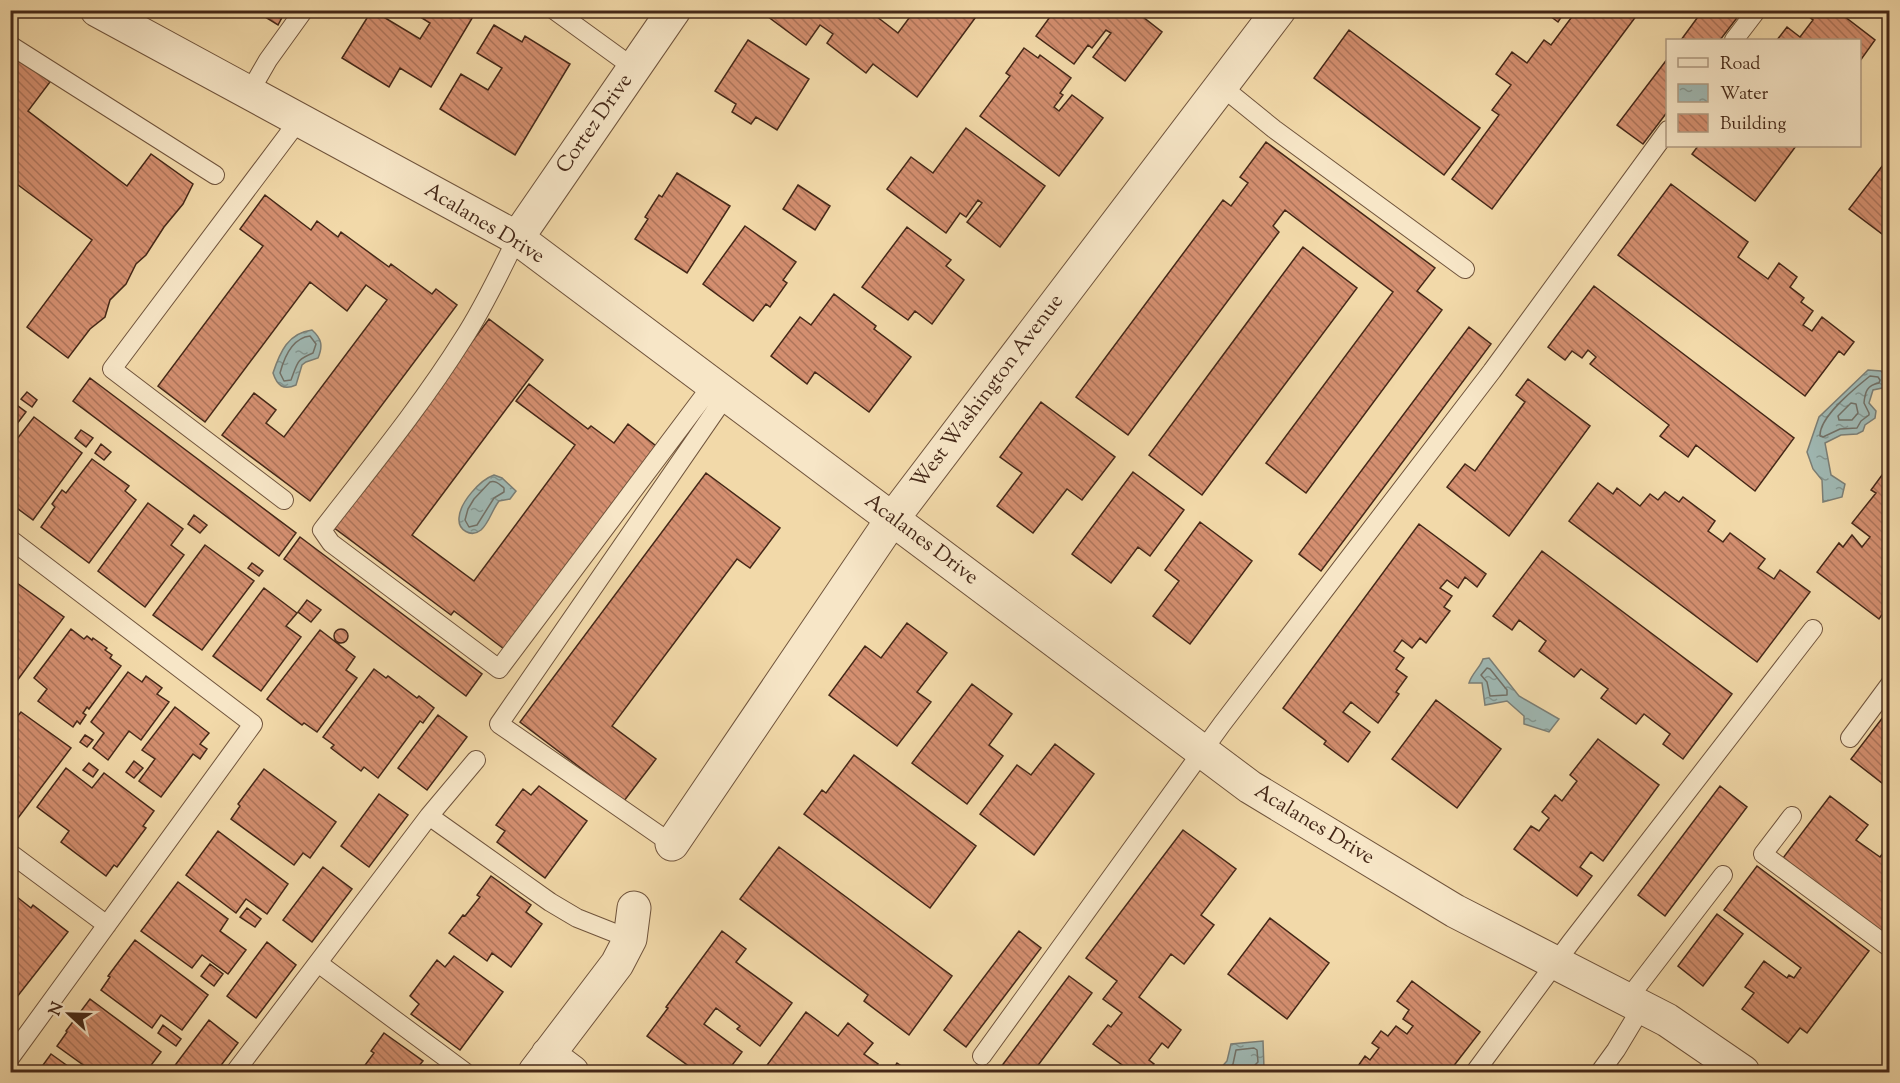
<svg xmlns="http://www.w3.org/2000/svg" width="1900" height="1083" viewBox="0 0 1900 1083" font-family="'Sorts Mill Goudy',serif">
<style>
.water{fill:url(#water-ripples);stroke:#7b7e75;stroke-width:1.5}
.lines{fill:none;stroke-linecap:round;stroke-linejoin:round}
.shore{stroke:#727066;stroke-width:1.5}
.building{fill:url(#building-back-hatch);stroke:#452818;stroke-width:1.5}
.lane-casing{stroke:#70543c;stroke-width:20}
.street-casing{stroke:#70543c;stroke-width:35}
.lane{stroke:#f7e6c7;stroke-width:18}
.street{stroke:#f7e6c7;stroke-width:33}
.labels{text-anchor:middle;dominant-baseline:central;stroke-width:6;stroke-linejoin:round;paint-order:stroke}
.street-label{font-size:21px;fill:#452818;stroke:#f7e6c7}
</style>
<defs>
<pattern id="water-ripples" width="26" height="14" patternUnits="userSpaceOnUse" patternTransform="scale(1.5)"><rect width="26" height="14" fill="#9fb8b3"/><path d="M2 4q2-2 4 0t4 0M15 11q2-2 4 0t4 0" fill="none" stroke="#839691"/></pattern>
<pattern id="building-back-hatch" width="6" height="6" patternUnits="userSpaceOnUse" patternTransform="scale(1.5)"><rect width="6" height="6" fill="#d48f70"/><path d="M-1 5l2 2M0 0l6 6M5-1l2 2" fill="none" stroke="#ae755b"/></pattern>
</defs>
<rect width="100%" height="100%" fill="#f2d9a9"/>
<filter id="stains"><feTurbulence type="fractalNoise" baseFrequency=".00333" numOctaves="4"/><feColorMatrix values="0 0 0 0 .2 0 0 0 0 .09 0 0 0 0 .02 0 0 0 .5 -.17"/></filter>
<radialGradient id="worn" r=".72"><stop offset=".6" stop-color="#630" stop-opacity="0"/><stop offset="1" stop-color="#630" stop-opacity=".3"/></radialGradient>
<path class="water" d="M312,330C322,339 323,346 318,358L306,362L302,365L296,385C283,391 277,385 273,373C280,352 288,333 312,330Z
M1868,370L1881,371L1889,380L1887,387L1873,390L1869,403L1876,411L1875,418L1865,425L1863,431L1857,434L1841,435L1825,443L1831,475L1845,484L1842,497L1823,502L1822,480L1813,469L1807,452L1819,417Z
M494,475L502,478L516,491L510,499L499,501C492,510 489,523 481,530C471,538 458,530 459,518C460,502 480,480 494,475Z
M1489,658L1519,696L1559,719L1549,732L1524,724V716L1507,701L1485,705L1482,683H1469C1472,673 1480,668 1483,659Z
M1263,1041L1264,1068L1250,1072H1217L1227,1061L1231,1044Z"/>
<g class="lines">
<path class="shore" d="M310,336L316,344L313,353C296,360 298,362 291,380L284,381L280,373C284,358 292,338 310,336Z
M1870,376L1878,377L1880,380L1879,383C1867,385 1865,392 1864,403L1869,413V415L1861,421L1857,428L1840,429L1823,437L1820,436C1819,417 1855,388 1870,376Z
M1851,403L1856,404L1858,413L1852,420H1839L1838,416Z
M490,482C496,480 500,485 504,488V492L494,498L477,525L469,527L465,520L468,509L474,499Z
M1487,668L1490,669L1507,690V695L1490,696L1487,682L1481,675Z
M1225,1072L1233,1064L1236,1050L1254,1048L1257,1050L1258,1062L1253,1067L1252,1072"/>
</g>
<path class="building" d="M254,10H286L278,25Z
M372,10L420,39L430,23L409,10H477L431,87L400,68L389,87L342,58Z
M766,10H868L898,33L915,10H981L917,97L873,64L866,73L827,43L833,34L820,25L806,45L763,13Z
M1055,10H1134L1162,32L1125,81L1093,57L1111,33L1106,30L1092,48L1088,45L1074,64L1036,36Z
M1542,10H1566L1558,22Z
M1577,10L1640,11L1492,209L1452,179L1499,115L1492,110L1511,85L1496,74L1512,52L1527,63L1544,40L1551,45Z
M1703,10H1743L1720,40H1681Z
M1800,10H1836L1875,40L1860,61V40H1777L1787,27L1800,37L1813,20Z
M494,25L522,42L525,36L570,64L515,155L440,109L461,74L488,90L502,68L477,53Z
M1349,30L1480,128L1444,175L1314,78Z
M748,40L809,79L777,130L756,117L751,124L732,112L736,104L715,91Z
M1024,48L1038,58L1040,55L1071,78L1060,93L1063,95L1054,107L1059,111L1072,95L1103,118L1059,176L980,116L1010,76L1006,73Z
M11,51L50,82L28,111L127,186L151,154L193,184L183,204L164,227L146,255L136,264L126,284L110,300L105,317L90,329L68,358L27,327L92,240L10,179Z
M1668,58V111L1643,144L1617,125Z
M966,128L1045,186L1000,247L967,222L982,203L978,200L966,217L960,213L946,233L887,189L911,157L933,173Z
M1266,142L1435,268L1417,291L1442,310L1306,493L1266,463L1393,292L1285,210L1273,226L1279,232L1128,435L1076,397L1223,200L1231,206L1248,183L1240,177Z
M1698,146H1796L1755,201L1692,154Z
M1890,156V240L1849,209Z
M677,173L730,206L687,273L635,239L648,219L645,217L659,195L662,197Z
M1671,184L1748,242L1738,257L1768,279L1779,263L1797,277L1790,287L1804,298L1801,302L1813,311L1803,325L1812,331L1822,317L1854,342L1844,355L1839,351L1805,396L1618,255Z
M798,185L830,206L815,230L783,209Z
M265,195L311,230L317,221L338,237L341,232L389,267L391,264L432,294L436,289L457,305L310,501L222,435L254,393L276,410L266,423L284,437L387,300L366,285L347,311L310,282L205,422L158,386L263,246L240,229Z
M745,226L796,262L783,280L787,283L770,307L766,304L753,321L703,284Z
M907,227L951,260L946,266L964,280L932,324L915,311L908,320L862,287Z
M1303,247L1357,288L1202,495L1149,455Z
M1594,286L1794,438L1755,491L1696,445L1688,457L1660,436L1669,425L1590,364L1596,357L1588,350L1582,358L1572,351L1565,360L1548,347Z
M834,294L876,326L874,329L911,357L869,412L815,372L807,384L771,356L800,317L811,325Z
M489,319L543,360L412,535L474,581L575,445L516,401L529,384L588,429L591,426L614,443L628,424L656,446L504,649L454,611L451,615L333,527Z
M1469,327L1491,344L1321,571L1299,554Z
M90,378L296,533L279,556L73,401Z
M1528,379L1590,426L1509,536L1447,487L1465,464L1475,471L1525,402L1516,395Z
M27,392L37,400L32,407L21,399Z
M10,400L26,412L10,433Z
M1041,402L1115,457L1082,500L1067,489L1033,533L997,506L1022,473L1000,457Z
M34,417L82,453L33,520L10,503V448Z
M81,430L93,438L86,447L75,438Z
M101,444L111,452L104,460L95,453Z
M92,459L129,486L125,491L136,500L89,563L41,527L55,507L52,504L62,490L66,493Z
M1133,472L1184,510L1150,556L1138,547L1111,583L1072,554Z
M706,473L780,528L750,568L737,559L612,726L656,759L624,801L520,722Z
M1882,475L1890,481V603L1879,619L1817,572L1839,543L1843,547L1852,535L1862,547L1870,537L1852,523L1876,493L1871,490Z
M1598,483L1613,494L1617,488L1640,506L1650,494L1658,500L1665,492L1679,502L1683,497L1715,521L1708,531L1723,542L1730,533L1765,559L1758,568L1774,579L1780,570L1810,592L1757,662L1569,521Z
M148,503L183,529L171,545L184,555L145,607L98,571Z
M194,515L207,525L200,533L188,524Z
M1200,522L1252,561L1190,644L1153,616L1179,581L1165,570Z
M1419,524L1486,574L1477,587L1465,577L1458,588L1447,580L1440,588L1452,596L1444,607L1450,611L1426,643L1420,638L1412,648L1402,640L1394,651L1404,658L1396,669L1407,677L1396,692L1399,694L1378,723L1351,702L1343,712L1370,732L1348,762L1324,744L1326,741L1283,708Z
M300,537L482,674L466,696L284,559Z
M205,545L254,581L202,650L153,615Z
M1542,551L1732,694L1683,759L1663,744L1670,734L1644,714L1636,724L1601,698L1608,689L1581,669L1574,677L1539,651L1546,641L1519,620L1512,630L1493,616Z
M252,563L263,571L259,576L248,568Z
M17,583L64,617L11,689L10,591Z
M264,588L297,613L286,626L301,637L261,691L213,656Z
M307,600L321,610L311,622L298,612Z
M907,623L947,653L917,692L931,702L897,746L829,695L865,646L881,658Z
M334 636a7 7 0 1 1 14 0a7 7 0 1 1-14 0Z
M71,629L84,639L87,636L92,640L93,638L107,648L105,650L112,655L110,658L121,666L89,709L87,707L83,713L86,715L80,724L77,721L73,727L38,701L47,689L34,678Z
M320,630L355,657L346,670L357,678L317,732L304,723L302,725L267,699Z
M374,669L386,678L388,676L417,698L419,696L434,708L423,723L420,721L378,778L364,767L361,771L331,748L334,745L323,737Z
M128,672L142,682L146,676L162,688L157,694L169,702L141,740L129,731L108,760L93,748L104,733L91,722Z
M972,684L1012,714L989,745L1003,756L967,804L912,763Z
M1436,700L1501,749L1457,808L1392,759Z
M175,707L209,733L200,744L207,749L200,759L193,754L161,797L139,781L155,759L142,750Z
M1890,708V783L1887,787L1851,759Z
M21,712L71,748L18,818L10,813V725Z
M438,715L467,737L427,790L398,768Z
M85,735L93,740L87,747L80,742Z
M1598,739L1659,785L1603,861L1591,852L1580,867L1592,876L1577,896L1514,849L1531,826L1539,831L1549,818L1542,812L1555,795L1562,801L1577,781L1570,775Z
M1055,744L1094,774L1034,855L980,814L1017,765L1031,775Z
M854,755L976,846L930,908L804,814L822,790L826,793Z
M134,761L143,768L134,778L126,772Z
M89,763L98,770L93,777L83,770Z
M66,768L92,788L104,773L154,811L143,826L146,828L117,867L114,865L106,876L61,842L69,831L37,807Z
M264,769L336,822L310,858L303,853L294,865L231,819L240,806L238,804Z
M539,786L587,821L545,878L497,842L505,831L496,825L523,789L531,795Z
M1720,786L1747,807L1665,916L1638,895Z
M379,794L408,815L369,867L341,846Z
M1830,796L1868,825L1856,840L1880,857L1890,844V938L1783,858Z
M1183,830L1236,869L1201,915L1214,925L1184,964L1171,954L1139,997L1181,1030L1168,1048L1162,1043L1149,1060L1154,1064L1148,1072H1132L1093,1044L1108,1025L1111,1027L1122,1013L1103,999L1117,981L1086,958Z
M218,831L288,884L267,914L246,899L236,913L186,875Z
M779,847L952,976L909,1035L864,1001L868,995L740,899Z
M1757,866L1869,951L1807,1033L1800,1028L1788,1043L1742,1009L1754,993L1745,987L1764,961L1787,978L1789,975L1794,978L1801,968L1724,910Z
M323,867L352,889L312,942L283,920Z
M491,876L531,905L526,912L542,924L511,967L492,953L487,961L449,933L463,915L465,916L480,897L477,895Z
M178,882L228,919L220,931L246,950L228,974L202,955L192,968L141,931Z
M17,897L31,908L33,905L68,932L13,1002L10,1000V906Z
M247,908L261,919L255,927L240,917Z
M1717,914L1743,934L1703,986L1678,966Z
M1270,918L1329,963L1287,1019L1228,974Z
M722,931L746,949L736,962L792,1003L760,1046L737,1029L740,1026L716,1008L704,1024L742,1052L727,1072H697L647,1036L668,1008L666,1007Z
M1019,931L1041,948L966,1047L944,1030Z
M135,940L208,995L182,1030L161,1015L152,1028L101,990L110,977L108,976Z
M267,942L296,965L256,1018L227,996Z
M454,956L503,992L460,1050L411,1014L419,1004L410,996L437,960L445,967Z
M210,964L223,974L214,986L201,976Z
M1069,976L1092,993L1033,1072H999L998,1071Z
M1412,981L1480,1032L1449,1072H1360L1363,1069L1358,1066L1365,1056L1370,1060L1379,1048L1372,1043L1381,1031L1388,1036L1396,1026L1407,1034L1413,1026L1403,1019L1409,1010L1397,1001Z
M90,999L161,1052L146,1072H122L118,1070L116,1072H93L57,1046L67,1032L66,1031Z
M806,1012L838,1036L848,1023L873,1043L864,1054L878,1064L872,1072H762Z
M209,1020L238,1043L216,1072H170Z
M163,1025L181,1039L176,1046L158,1033Z
M384,1033L423,1061L417,1068L422,1072H360L374,1053L371,1051Z
M51,1054L76,1072H38Z
M897,1063L910,1072H891Z"/>
<g class="lines">
<defs>
<path id="lane" d="M554,10L634,68
M1734,40L1757,10
M10,45L215,175
M1221,86L1274,129L1465,269
M249,93L268,60L304,10
M517,238C500,272 484,307 463,339C421,406 370,468 322,530L331,543L499,669L713,384
M284,500L112,369L299,120
M10,539L253,724L10,1058
M1850,738L1890,684
M429,816L550,902L577,918L630,939
M1792,816L1763,854L1890,948
M672,844L499,724L727,394
M10,853L107,925
M318,963L465,1072
M1627,1000L1723,875
M982,1056L1222,724L1492,371L1668,130
M235,1072L429,816L476,760
M1475,1072L1571,942L1813,629
M1600,1072L1616,1050L1642,1007"/>
<path id="street" d="M97,10L517,238L1250,787L1455,911L1667,1020L1743,1072
M517,238L674,10
M672,844L893,518L1279,10
M548,1054L572,1072
M535,1072L617,964L630,939L634,908"/>
</defs>
<use href="#lane" class="lane-casing"/>
<use href="#street" class="street-casing"/>
<use href="#lane" class="lane"/>
<use href="#street" class="street"/>
</g>
<g class="labels">
<g class="street-label">
<text transform="translate(595 124) rotate(-55)">Cortez Drive</text>
<text transform="translate(484 224) rotate(31)">Acalanes Drive</text>
<text transform="translate(988 392) rotate(-53)">West Washington Avenue</text>
<text transform="translate(921 540) rotate(37)">Acalanes Drive</text>
<text transform="translate(1314 825) rotate(31)">Acalanes Drive</text>
</g>
</g>
<rect width="1900" height="1083" fill="none" stroke="#f2d9a9" stroke-width="36"/>
<rect x="12" y="12" width="1876" height="1059" fill="none" stroke="#452818" stroke-width="3"/>
<rect x="18" y="18" width="1864" height="1047" fill="none" stroke="#452818" stroke-width="1.5"/>
<rect x="1666" y="39" width="195" height="108" fill="#f7e6c7" stroke="#b09a81" stroke-width="1.5"/>
<rect x="1678" y="58" width="30" height="9" fill="#f7e6c7" stroke="#b09a81" stroke-width="1.5"/>
<text x="1720" y="69" font-size="18" fill="#452818">Road</text>
<rect x="1678" y="84" width="30" height="18" fill="url(#water-ripples)" stroke="#b09a81" stroke-width="1.5"/>
<text x="1720" y="99" font-size="18" fill="#452818">Water</text>
<rect x="1678" y="114" width="30" height="18" fill="url(#building-back-hatch)" stroke="#b09a81" stroke-width="1.5"/>
<text x="1720" y="129" font-size="18" fill="#452818">Building</text>
<g transform="translate(69 1014) rotate(292)" stroke="#f7e6c7" stroke-width="4.5" paint-order="stroke">
<path d="M0-4.5L10 22L0 15L-10 22Z" fill="#452818"/>
<text y="-9" font-size="16" font-weight="bold" text-anchor="middle" fill="#452818">N</text>
</g>
<rect width="100%" height="100%" filter="url(#stains)"/>
<rect width="100%" height="100%" fill="url(#worn)"/>
</svg>
